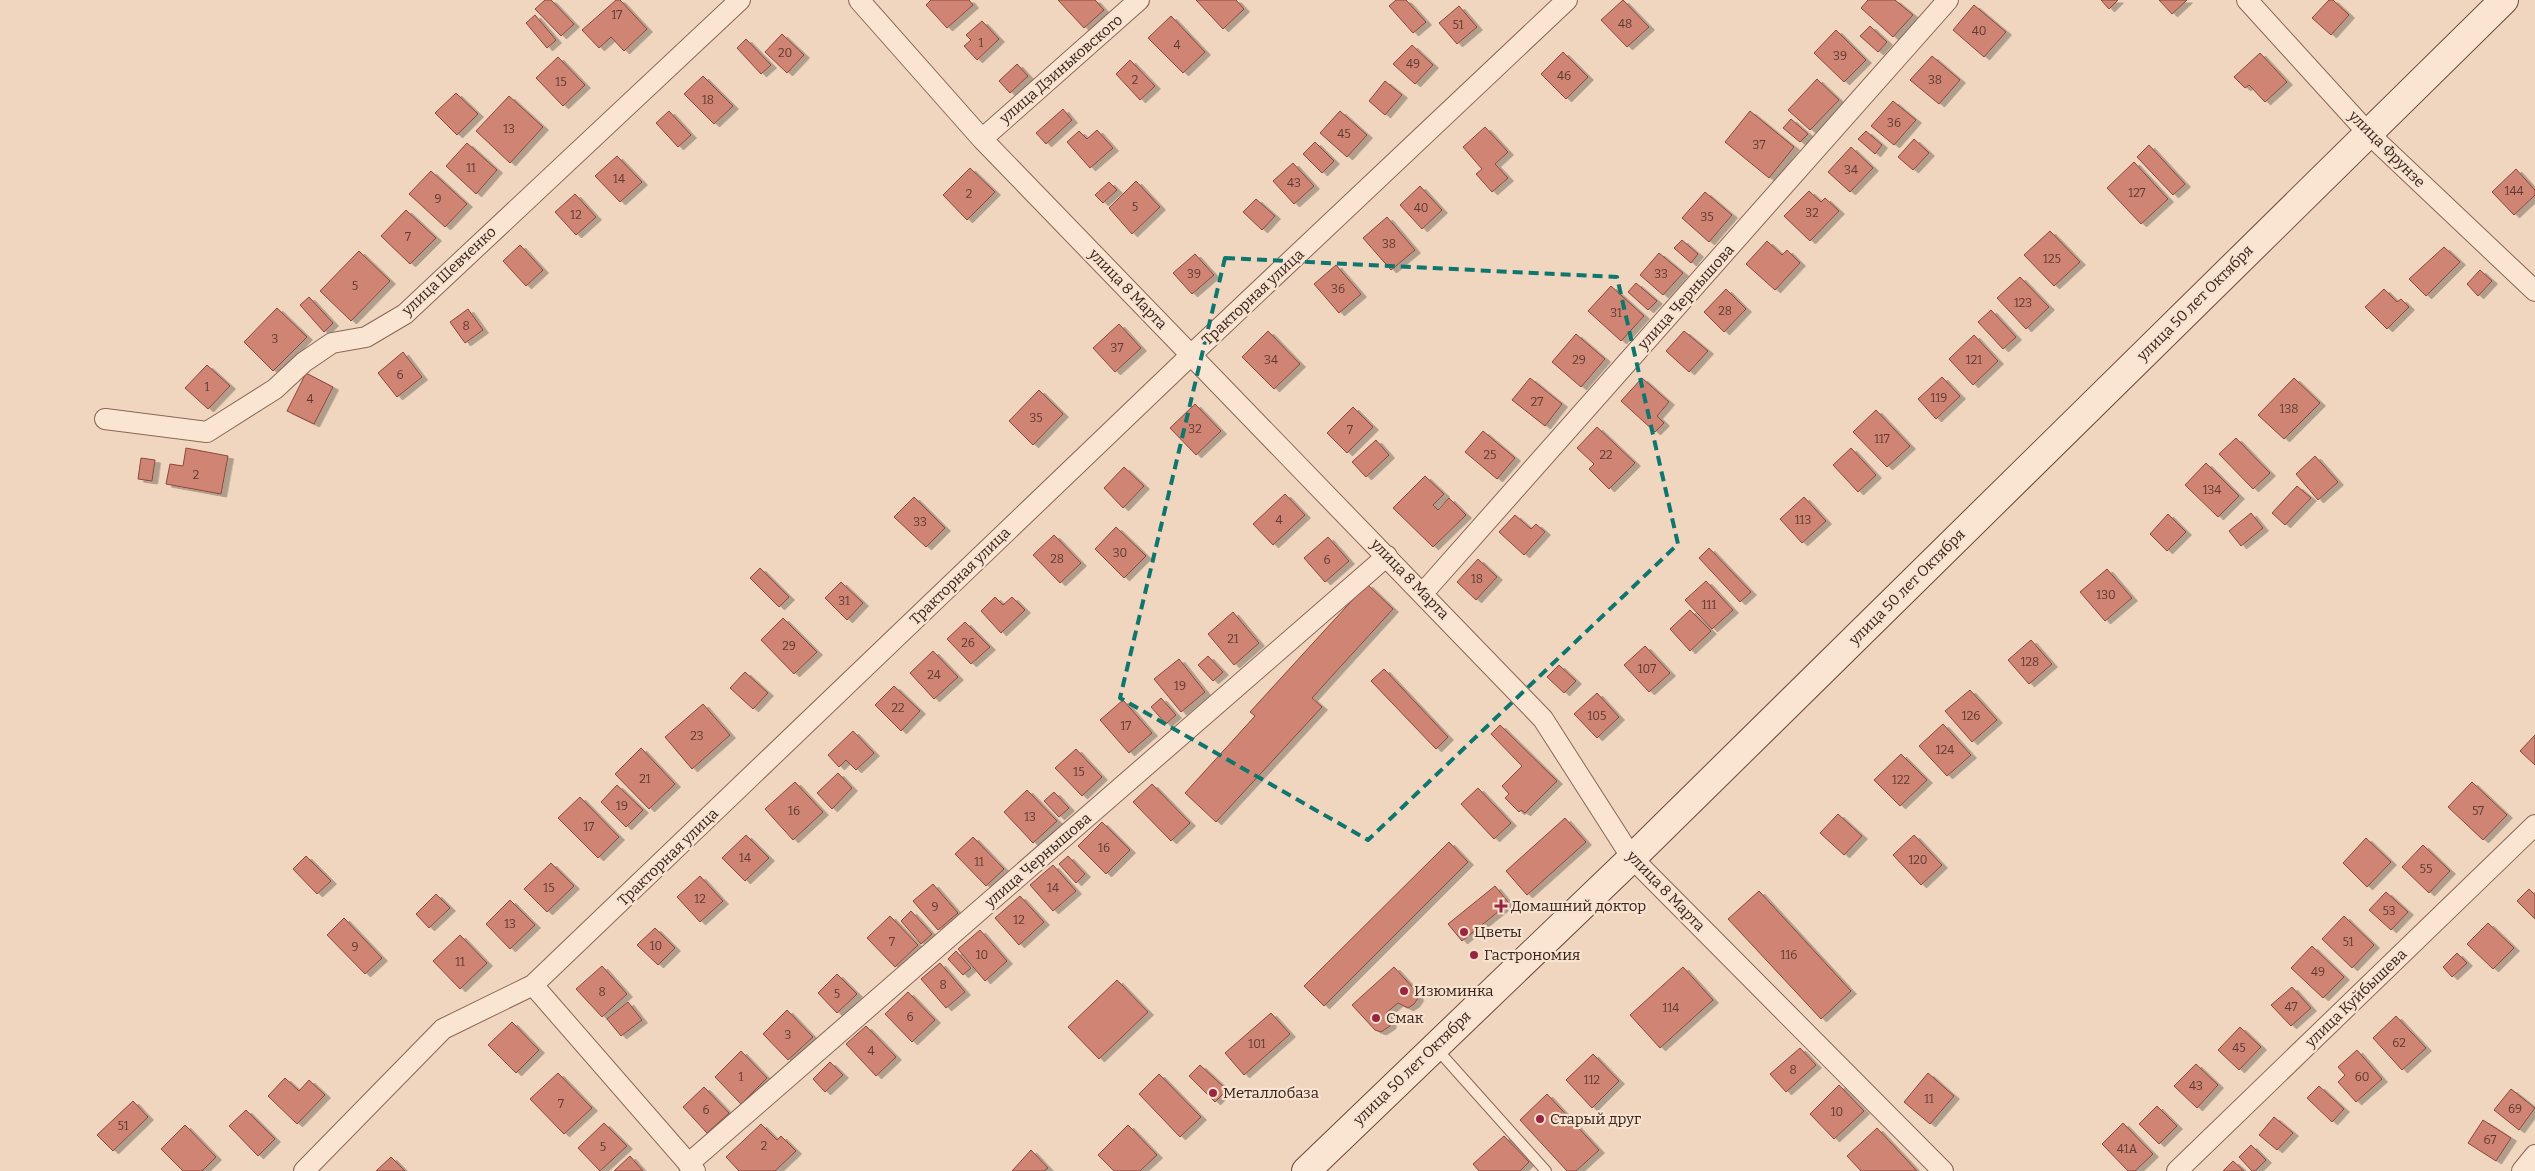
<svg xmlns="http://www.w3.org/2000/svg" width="2535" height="1171" viewBox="0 0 2535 1171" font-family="Bitter,serif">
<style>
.building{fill:#d08473;stroke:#8a483b;filter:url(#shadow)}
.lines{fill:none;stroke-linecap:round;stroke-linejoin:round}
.lane-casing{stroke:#8a6657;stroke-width:12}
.street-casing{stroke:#8a6657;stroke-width:22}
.secondary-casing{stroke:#6b473a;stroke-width:30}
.lane{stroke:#fae5d3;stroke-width:10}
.street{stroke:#fae5d3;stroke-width:20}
.secondary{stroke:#fae5d3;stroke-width:28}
.marked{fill:none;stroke:#0f766e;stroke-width:4;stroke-dasharray:10 6;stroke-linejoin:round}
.poi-dot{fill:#9b2440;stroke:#f7e2cf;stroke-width:2}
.labels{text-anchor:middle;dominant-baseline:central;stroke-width:4.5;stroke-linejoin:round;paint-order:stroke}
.number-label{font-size:12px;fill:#5e3b32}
.street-label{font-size:15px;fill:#38231c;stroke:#f7e2cf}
.poi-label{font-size:15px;fill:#38231c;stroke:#f7e2cf;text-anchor:start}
</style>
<defs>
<filter id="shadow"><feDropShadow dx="5.5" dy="3" stdDeviation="0" flood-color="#0004"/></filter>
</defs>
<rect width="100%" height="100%" fill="#f0d6bf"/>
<path class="building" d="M545,0H551L574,24L561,36L535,9Z
M616,0H620L647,29L624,51L611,37L599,48L582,30Z
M931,0H969L973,5L947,28L926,5Z
M1058,0H1095L1104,10L1084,28Z
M1196,0H1236L1244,9L1223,29Z
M1396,0H1406L1426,22L1413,33L1389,6Z
M1623,0L1649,27L1627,47L1601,20Z
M1868,0H1895L1913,15L1893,37L1861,8Z
M2101,0H2118L2109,9Z
M2159,0H2187L2172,14Z
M2329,0H2333L2349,15L2331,35L2312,18Z
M1974,5L2006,32L1984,57L1953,30Z
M1459,6L1477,27L1457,44L1439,23Z
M535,15L556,40L547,48L526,23Z
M1171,16L1205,52L1183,73L1148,38Z
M982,21L999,39L977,60L964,46L971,40L966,35Z
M1870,26L1887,42L1878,52L1860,36Z
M1836,30L1866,60L1844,82L1814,53Z
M782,34L804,55L787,73L765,52Z
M746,39L771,65L761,74L737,48Z
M1412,45L1433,65L1415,84L1393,64Z
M1563,52L1588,77L1566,99L1541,74Z
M2260,53L2287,82L2265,102L2249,85L2245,88L2234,77Z
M1932,56L1960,80L1939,104L1910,80Z
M558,57L585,85L563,106L536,78Z
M1130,60L1155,86L1140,100L1116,74Z
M1017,64L1028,76L1010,93L999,81Z
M703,76L733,106L714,124L684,94Z
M1817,79L1839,100L1810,130L1788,110Z
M1385,81L1402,95L1385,115L1369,101Z
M456,93L478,114L457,135L435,113Z
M509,96L543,127L510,163L476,131Z
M1893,101L1916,120L1894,145L1871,126Z
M1063,109L1072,120L1046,144L1036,133Z
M669,111L691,135L678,147L656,123Z
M1340,111L1367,135L1347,157L1320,133Z
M1750,111L1794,147L1769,178L1725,142Z
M1791,119L1808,134L1800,142L1783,128Z
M1485,127L1508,152L1495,164L1508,178L1492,192L1476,174L1482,169L1463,147Z
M1097,130L1113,148L1090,168L1067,142L1079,131L1087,139Z
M1866,131L1882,145L1875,154L1858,139Z
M1914,139L1929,153L1913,170L1898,157Z
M1315,142L1334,161L1322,173L1303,154Z
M467,143L497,170L476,194L446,166Z
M2149,145L2185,184L2173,195L2137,157Z
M1851,147L1873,168L1850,192L1828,172Z
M617,156L642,182L620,202L595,176Z
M2134,162L2168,199L2141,224L2107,188Z
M1293,163L1314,186L1294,204L1273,181Z
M970,168L995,192L967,220L943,195Z
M2516,169L2535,190V195L2514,215L2492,192Z
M431,171L467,204L445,227L409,194Z
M1136,181L1160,207L1132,234L1109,208Z
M1109,182L1117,190L1103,203L1095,195Z
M1420,186L1442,210L1422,229L1400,205Z
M1809,191L1821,202L1825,198L1839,211L1810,241L1784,216Z
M1705,192L1732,215L1709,242L1682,218Z
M575,194L596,217L576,235L555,212Z
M1256,199L1275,216L1262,230L1243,212Z
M406,210L436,238L410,264L381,236Z
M1387,217L1415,250L1391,270L1363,238Z
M2050,231L2080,262L2054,286L2024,255Z
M1682,240L1698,254L1691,263L1674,248Z
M1767,241L1782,255L1787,250L1800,263L1775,290L1746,264Z
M520,245L543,270L526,286L503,261Z
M2444,247L2460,262L2426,296L2409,279Z
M359,251L390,281L351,321L320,291Z
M1659,253L1683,273L1663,295L1640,275Z
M1195,254L1214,275L1192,294L1173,273Z
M1336,265L1361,294L1339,313L1314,284Z
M2480,270L2492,281L2478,296L2467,284Z
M2020,277L2049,307L2026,329L1997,298Z
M1636,283L1657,301L1648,310L1628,292Z
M1611,286L1644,316L1621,341L1588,311Z
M1726,289L1746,309L1724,332L1704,312Z
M2384,289L2397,302L2401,299L2409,307L2387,329L2365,307Z
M309,297L333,323L324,332L300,305Z
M277,308L307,337L273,371L244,342Z
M468,309L483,330L465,343L450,322Z
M1991,310L2016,337L2003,349L1978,322Z
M1119,324L1141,348L1115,372L1093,348Z
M1268,331L1300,364L1274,389L1242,357Z
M1684,331L1708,351L1689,372L1666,351Z
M1576,334L1605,359L1581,387L1552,362Z
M1974,335L1998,361L1973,385L1949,359Z
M403,352L422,377L397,397L378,373Z
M207,365L230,386L208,409L185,388Z
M306,373L333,387L314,424L287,411Z
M1942,377L1960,396L1936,419L1918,399Z
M1530,378L1562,404L1545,426L1512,400Z
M1642,378L1669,402L1657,416L1664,423L1655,432L1621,401Z
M2294,378L2320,403L2284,439L2258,415Z
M1039,390L1063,414L1033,445L1009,421Z
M1195,404L1221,431L1196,455L1170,428Z
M1353,407L1373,427L1347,453L1327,433Z
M1876,410L1910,446L1887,467L1853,432Z
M1597,427L1635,463L1609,489L1589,469L1594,464L1577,448Z
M1483,431L1515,458L1497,479L1465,452Z
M2236,438L2270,473L2253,489L2219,454Z
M1376,440L1389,455L1366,477L1352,462Z
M186,448L228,456L221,494L166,484L170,464L183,466Z
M1851,448L1876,475L1858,492L1833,465Z
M2315,456L2338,482L2318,500L2296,474Z
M141,458L155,460L152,481L138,479Z
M2206,463L2239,496L2218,517L2185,485Z
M1124,467L1144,486L1123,508L1104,488Z
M1425,476L1444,494L1433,505L1438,510L1449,498L1466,515L1433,547L1393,508Z
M2297,486L2311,498L2285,525L2272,513Z
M1285,494L1305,515L1273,545L1253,524Z
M914,497L945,528L926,547L894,517Z
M1804,497L1826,521L1802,543L1780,519Z
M2251,513L2263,528L2241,546L2229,531Z
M2168,514L2186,532L2167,551L2150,534Z
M1515,515L1531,529L1536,524L1545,532L1524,555L1499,532Z
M1116,527L1146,556L1124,578L1095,549Z
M1054,535L1081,563L1060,583L1033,555Z
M1328,537L1349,561L1325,582L1304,558Z
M1709,548L1751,592L1740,602L1699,558Z
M1478,559L1497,577L1476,600L1457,582Z
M760,568L789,597L779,607L750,578Z
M2107,569L2132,598L2105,621L2080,592Z
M1706,581L1733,610L1712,629L1685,600Z
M841,582L863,603L847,620L825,598Z
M1367,584L1393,609L1312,698L1322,707L1216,822L1185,793L1255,716L1250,712Z
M995,597L1003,605L1012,597L1025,610L1001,633L981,611Z
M1690,610L1711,631L1690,651L1670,629Z
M1233,612L1259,643L1234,665L1208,634Z
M783,618L817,652L794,674L761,640Z
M965,622L990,647L971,664L947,639Z
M2031,640L2052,664L2029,684L2008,660Z
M1645,646L1670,673L1649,692L1624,665Z
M933,651L958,677L934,699L910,673Z
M1208,656L1223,672L1213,681L1198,665Z
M1179,659L1205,692L1181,712L1154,679Z
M1559,665L1576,681L1564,693L1547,677Z
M1384,669L1448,737L1436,749L1371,681Z
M745,672L768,693L753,709L730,688Z
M894,686L920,711L901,731L875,705Z
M1970,690L1997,720L1972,742L1945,711Z
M1597,693L1619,717L1597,738L1574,714Z
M1161,698L1176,715L1166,724L1151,707Z
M1123,700L1152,733L1129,753L1100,720Z
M703,704L730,735L692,769L665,737Z
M1943,724L1971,755L1947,776L1919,746Z
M1500,725L1557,781L1525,813L1521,810L1519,812L1505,798L1509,794L1502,786L1522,766L1491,734Z
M853,731L874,753L856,770L846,760L839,767L828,755Z
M2535,735V765L2520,751Z
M641,748L675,784L649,809L615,774Z
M1076,749L1102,777L1082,796L1055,768Z
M1901,754L1927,780L1900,806L1874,780Z
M838,773L852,788L832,809L817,793Z
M795,782L823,812L793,840L765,809Z
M2472,782L2507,815L2483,840L2448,807Z
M1152,784L1190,823L1171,841L1133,802Z
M617,785L643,810L626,827L601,802Z
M1478,788L1511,823L1494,839L1461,804Z
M1027,790L1057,821L1033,843L1004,812Z
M1054,792L1069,808L1059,817L1044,801Z
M580,797L619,837L598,858L558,818Z
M1838,814L1862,836L1844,855L1820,833Z
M1565,818L1586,842L1527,895L1506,871Z
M1102,822L1130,850L1106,874L1078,846Z
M746,835L769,858L745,881L722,858Z
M1914,835L1942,865L1921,885L1893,855Z
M973,837L1004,869L986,886L955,854Z
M2366,838L2391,862L2367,887L2343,863Z
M1449,842L1468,862L1324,1006L1304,986Z
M2423,845L2450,871L2429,893L2402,867Z
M306,856L331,881L317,894L293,869Z
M1068,856L1085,874L1076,883L1059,864Z
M551,863L574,886L547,912L524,889Z
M1053,865L1076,891L1053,911L1030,885Z
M700,876L723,901L700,922L677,897Z
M933,884L958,913L938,930L913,901Z
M1495,886L1509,903L1462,941L1448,924Z
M2529,889L2535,895V919L2517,901Z
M1759,891L1851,991L1821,1019L1728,919Z
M2386,892L2408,912L2391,930L2369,910Z
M436,894L450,908L429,928L416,914Z
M1020,896L1044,922L1019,945L995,918Z
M510,900L535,925L510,949L486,924Z
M911,911L932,934L921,944L901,921Z
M890,916L918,945L895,967L867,938Z
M2344,916L2374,945L2352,968L2322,939Z
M344,918L382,958L365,974L327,935Z
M2488,923L2514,948L2493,969L2467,944Z
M655,928L675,948L658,965L637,945Z
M980,930L1007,961L985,981L958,949Z
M460,935L487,963L460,989L433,961Z
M2312,946L2344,977L2323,998L2291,968Z
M956,951L971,968L963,975L948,959Z
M2457,953L2467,963L2452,977L2443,967Z
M940,963L965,992L946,1008L921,979Z
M602,966L627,994L602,1017L576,989Z
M1394,967L1416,991L1418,998L1414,1004L1408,1008L1398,1003L1386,1013L1391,1023L1390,1026L1381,1032L1375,1030L1352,1005Z
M1683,967L1713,1000L1660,1048L1630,1015Z
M837,974L857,994L837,1013L818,993Z
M1117,980L1148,1012L1099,1059L1068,1027Z
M2292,987L2311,1008L2291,1026L2271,1005Z
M908,992L935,1020L912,1042L885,1014Z
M628,1002L642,1020L621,1036L607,1019Z
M787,1010L813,1037L788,1060L763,1034Z
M1271,1013L1290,1034L1244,1075L1225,1053Z
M2396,1016L2426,1048L2402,1070L2373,1038Z
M512,1022L539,1050L516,1073L488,1045Z
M866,1026L896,1057L876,1076L846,1044Z
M2240,1027L2261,1047L2239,1070L2218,1050Z
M1800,1048L1816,1065L1786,1092L1770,1074Z
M2357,1050L2382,1079L2356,1102L2338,1082L2345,1075L2338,1067Z
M741,1051L767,1078L741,1104L715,1077Z
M1593,1054L1619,1081L1592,1108L1566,1080Z
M830,1062L843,1075L825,1092L813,1079Z
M2196,1064L2218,1085L2197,1108L2174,1086Z
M1200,1065L1227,1090L1215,1102L1189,1076Z
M558,1073L592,1108L564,1134L530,1099Z
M1928,1073L1954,1096L1930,1124L1904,1102Z
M1159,1074L1201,1117L1180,1137L1139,1094Z
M285,1078L299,1091L309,1080L325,1095L297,1124L268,1096Z
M1839,1085L1864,1111L1834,1139L1810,1114Z
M2319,1086L2344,1109L2332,1122L2307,1098Z
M704,1087L729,1113L707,1133L683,1107Z
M2511,1089L2535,1108L2519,1130L2494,1110Z
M1547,1094L1599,1150L1576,1171H1567L1520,1120Z
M133,1101L148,1117L113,1151L97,1135Z
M2157,1106L2177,1126L2159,1144L2139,1124Z
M246,1110L275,1139L258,1156L229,1126Z
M2274,1117L2293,1133L2277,1150L2259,1135Z
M2483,1120L2511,1138L2496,1161L2468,1143Z
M604,1123L627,1146L600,1171L578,1148Z
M2123,1123L2153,1154L2135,1171H2128L2102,1144Z
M761,1124L777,1140L781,1136L796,1151L775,1171H739L726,1157Z
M185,1125L216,1157L202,1171H183L161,1149Z
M1128,1125L1157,1155L1140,1171H1114L1098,1155Z
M1877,1128L1917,1171H1861L1847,1156Z
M1504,1136L1529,1162L1520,1171H1479L1473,1164Z
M2251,1145L2266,1160L2255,1171H2252L2239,1157Z
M1031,1150L1048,1168L1044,1171H1012Z
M630,1156L643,1171H614Z
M391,1157L405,1171H376Z
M2233,1161L2244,1171H2223Z"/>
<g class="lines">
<defs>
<path id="lane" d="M1435,1047L1546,1171"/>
<path id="street" d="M859,0L982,139L1543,719L1632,858L1943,1171
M2247,0L2368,133L2535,291
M982,139L1139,0
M105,419L207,432L275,389L304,362L332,343L366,337L405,314L740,0
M1423,593L1948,0
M688,1164L1387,556
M304,1171L443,1029L533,985
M695,1171L533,985L1192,354L1567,0
M2177,1171L2535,825
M2522,1171L2535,1155"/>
<path id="secondary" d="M1306,1171L1632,858L2504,0"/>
</defs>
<use href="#lane" class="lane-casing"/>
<use href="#street" class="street-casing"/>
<use href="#secondary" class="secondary-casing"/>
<use href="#lane" class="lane"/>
<use href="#street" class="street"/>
<use href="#secondary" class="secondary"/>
</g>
<path class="marked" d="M1225,258L1617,277L1678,544L1368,840L1120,698Z"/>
<g class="poi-dot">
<path d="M1498.5 898.5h5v5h5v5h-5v5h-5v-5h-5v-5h5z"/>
<circle cx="1464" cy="932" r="5"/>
<circle cx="1474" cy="955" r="5"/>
<circle cx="1404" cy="991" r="5"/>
<circle cx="1376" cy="1018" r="5"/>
<circle cx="1213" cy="1093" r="5"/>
<circle cx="1540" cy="1119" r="5"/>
</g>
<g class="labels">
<g class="number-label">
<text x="617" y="15">17</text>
<text x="1625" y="24">48</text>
<text x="1458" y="25">51</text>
<text x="1979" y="31">40</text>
<text x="981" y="43">1</text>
<text x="1177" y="45">4</text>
<text x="785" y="53">20</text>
<text x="1840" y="56">39</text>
<text x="1413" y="64">49</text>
<text x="1564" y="76">46</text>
<text x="1135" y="80">2</text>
<text x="1935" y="80">38</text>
<text x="561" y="82">15</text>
<text x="708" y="100">18</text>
<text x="1894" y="123">36</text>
<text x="509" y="129">13</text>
<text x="1344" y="134">45</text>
<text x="1759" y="145">37</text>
<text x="471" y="168">11</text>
<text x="1851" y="170">34</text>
<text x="619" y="179">14</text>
<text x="1294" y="183">43</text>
<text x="2514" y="191">144</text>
<text x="2137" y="193">127</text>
<text x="969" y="194">2</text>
<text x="438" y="199">9</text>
<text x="1135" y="207">5</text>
<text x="1421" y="208">40</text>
<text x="1812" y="213">32</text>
<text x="576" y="215">12</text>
<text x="1707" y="217">35</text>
<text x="408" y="237">7</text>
<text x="1389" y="244">38</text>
<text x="2052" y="259">125</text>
<text x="1194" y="274">39</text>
<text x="1661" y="274">33</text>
<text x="355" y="286">5</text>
<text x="1338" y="289">36</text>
<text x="2023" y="303">123</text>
<text x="1725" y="311">28</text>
<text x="1616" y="313">31</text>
<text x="466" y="326">8</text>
<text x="275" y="339">3</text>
<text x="1117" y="348">37</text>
<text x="1271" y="360">34</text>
<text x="1579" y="360">29</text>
<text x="1974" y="360">121</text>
<text x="400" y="375">6</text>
<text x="207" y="387">1</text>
<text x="1939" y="398">119</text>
<text x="310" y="399">4</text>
<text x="1537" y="402">27</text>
<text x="2289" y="409">138</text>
<text x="1036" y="418">35</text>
<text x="1195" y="429">32</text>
<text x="1350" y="430">7</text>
<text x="1882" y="439">117</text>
<text x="1490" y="455">25</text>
<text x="1606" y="455">22</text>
<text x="196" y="475">2</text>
<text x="2212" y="490">134</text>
<text x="1279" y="520">4</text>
<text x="1803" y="520">113</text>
<text x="920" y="522">33</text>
<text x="1120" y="553">30</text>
<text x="1057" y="559">28</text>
<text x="1327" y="560">6</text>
<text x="1477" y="579">18</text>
<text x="2106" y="595">130</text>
<text x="844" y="601">31</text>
<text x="1709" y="605">111</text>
<text x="1233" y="639">21</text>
<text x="968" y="643">26</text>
<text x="789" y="646">29</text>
<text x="2030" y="662">128</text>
<text x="1647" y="669">107</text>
<text x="934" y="675">24</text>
<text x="1180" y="686">19</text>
<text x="898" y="708">22</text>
<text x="1597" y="716">105</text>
<text x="1971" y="716">126</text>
<text x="1126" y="726">17</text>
<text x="697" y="736">23</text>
<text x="1945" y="750">124</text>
<text x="1079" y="772">15</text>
<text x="645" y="779">21</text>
<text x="1901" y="780">122</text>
<text x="622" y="806">19</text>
<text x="794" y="811">16</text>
<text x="2478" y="811">57</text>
<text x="1030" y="817">13</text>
<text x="589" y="827">17</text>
<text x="1104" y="848">16</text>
<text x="745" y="858">14</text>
<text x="1918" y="860">120</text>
<text x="979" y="862">11</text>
<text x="2426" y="869">55</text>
<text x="549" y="888">15</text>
<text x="1053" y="888">14</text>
<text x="700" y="899">12</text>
<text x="935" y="907">9</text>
<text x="2389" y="911">53</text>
<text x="1019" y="920">12</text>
<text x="510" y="924">13</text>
<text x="892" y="942">7</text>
<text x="2348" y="942">51</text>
<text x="656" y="946">10</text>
<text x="355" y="947">9</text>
<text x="982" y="955">10</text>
<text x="1789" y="955">116</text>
<text x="460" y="962">11</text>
<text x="2318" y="972">49</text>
<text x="943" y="985">8</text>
<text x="602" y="992">8</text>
<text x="837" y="994">5</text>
<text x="2291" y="1007">47</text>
<text x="1671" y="1008">114</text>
<text x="910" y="1017">6</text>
<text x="788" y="1035">3</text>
<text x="2399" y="1043">62</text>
<text x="1257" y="1044">101</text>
<text x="2239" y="1048">45</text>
<text x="871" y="1051">4</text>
<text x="1793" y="1070">8</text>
<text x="741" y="1077">1</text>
<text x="2362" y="1077">60</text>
<text x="1592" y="1080">112</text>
<text x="2196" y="1086">43</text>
<text x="1929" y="1099">11</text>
<text x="561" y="1104">7</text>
<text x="2515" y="1109">69</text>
<text x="706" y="1110">6</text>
<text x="1837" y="1112">10</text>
<text x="123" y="1126">51</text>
<text x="2490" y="1140">67</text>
<text x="764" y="1146">2</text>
<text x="603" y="1147">5</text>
<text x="2127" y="1149">41А</text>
</g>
<g class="street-label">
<text transform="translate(1061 69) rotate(-41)">улица Дзиньковского</text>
<text transform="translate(2387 149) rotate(45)">улица Фрунзе</text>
<text transform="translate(449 271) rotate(-43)">улица Шевченко</text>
<text transform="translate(1128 289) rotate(46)">улица 8 Марта</text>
<text transform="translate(1253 297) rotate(-43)">Тракторная улица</text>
<text transform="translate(1686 297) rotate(-48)">улица Чернышова</text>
<text transform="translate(2195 303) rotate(-45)">улица 50 лет Октября</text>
<text transform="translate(960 576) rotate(-44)">Тракторная улица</text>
<text transform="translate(1410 579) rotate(46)">улица 8 Марта</text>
<text transform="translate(1907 587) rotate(-45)">улица 50 лет Октября</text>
<text transform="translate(668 857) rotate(-44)">Тракторная улица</text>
<text transform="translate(1038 860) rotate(-41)">улица Чернышова</text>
<text transform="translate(1666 891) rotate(46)">улица 8 Марта</text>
<text transform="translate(2356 998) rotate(-44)">улица Куйбышева</text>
<text transform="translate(1412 1068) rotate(-44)">улица 50 лет Октября</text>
</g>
<g class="poi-label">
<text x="1511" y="906">Домашний доктор</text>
<text x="1474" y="932">Цветы</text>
<text x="1484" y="955">Гастрономия</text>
<text x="1414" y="991">Изюминка</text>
<text x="1386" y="1018">Смак</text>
<text x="1223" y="1093">Металлобаза</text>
<text x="1550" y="1119">Старый друг</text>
</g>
</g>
</svg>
